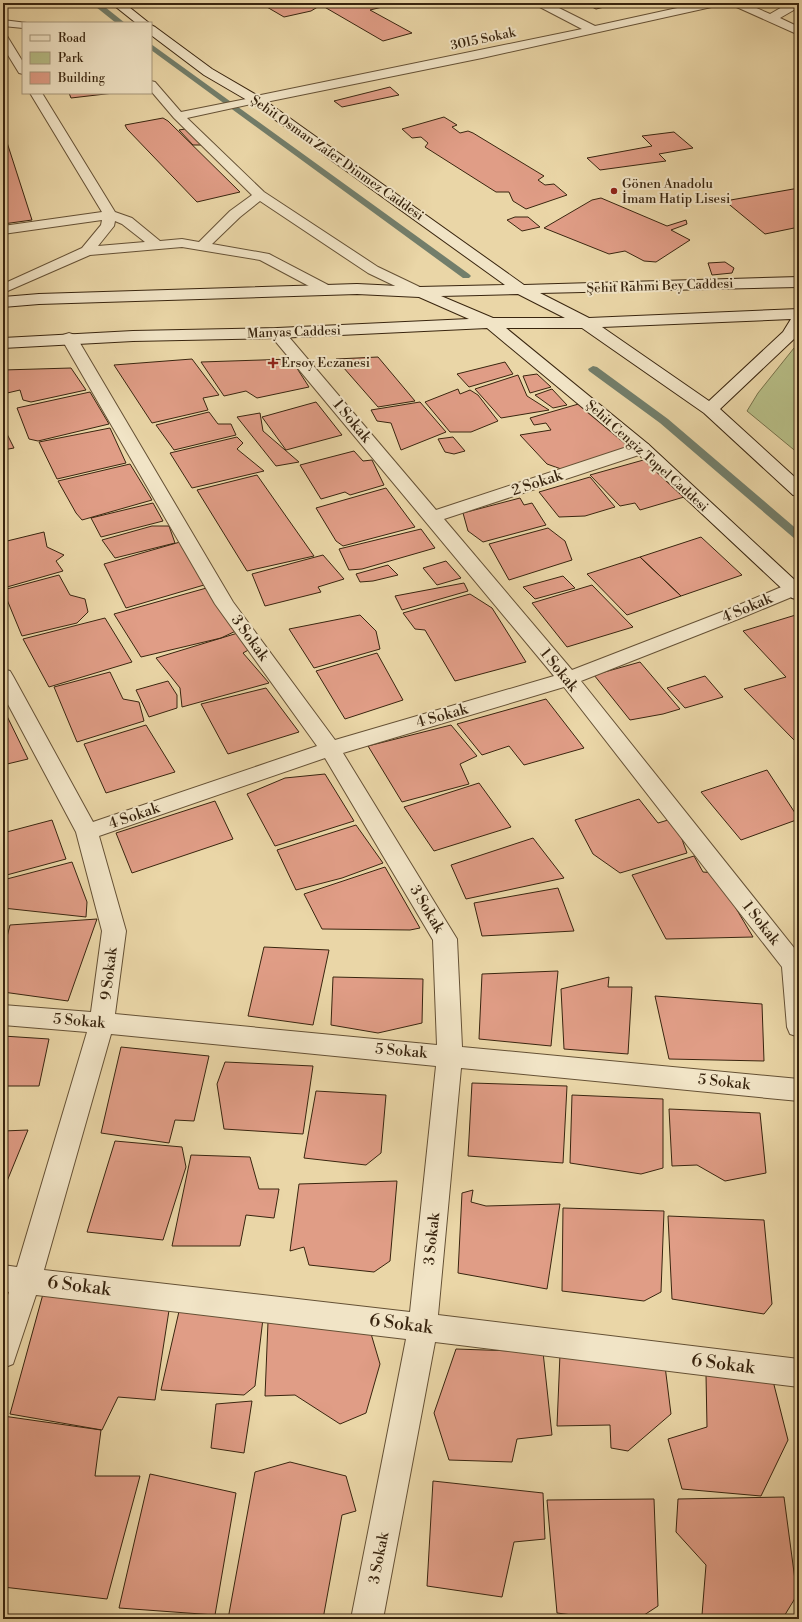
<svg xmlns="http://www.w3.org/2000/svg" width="802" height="1622" viewBox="0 0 802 1622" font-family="'Libre Bodoni',serif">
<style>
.green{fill:#b7be87;stroke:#78724b}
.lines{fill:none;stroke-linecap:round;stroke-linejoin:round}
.stream{fill:#727e6b;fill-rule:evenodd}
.building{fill:#e09d86;stroke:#39250f}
.lane-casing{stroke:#655135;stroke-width:2}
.street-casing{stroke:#655135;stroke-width:2}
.secondary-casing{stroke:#39250f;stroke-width:2}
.lane{fill:#f1e4c6;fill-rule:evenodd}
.street{fill:#f1e4c6;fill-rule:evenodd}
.secondary{fill:#f1e4c6;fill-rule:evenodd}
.poi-dot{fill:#8f2418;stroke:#f1e4c6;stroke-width:1.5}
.labels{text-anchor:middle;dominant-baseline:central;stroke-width:4;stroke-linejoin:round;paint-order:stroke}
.far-street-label{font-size:13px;fill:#39250f;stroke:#f1e4c6}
.far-poi-label{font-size:13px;fill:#39250f;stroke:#f1e4c6;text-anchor:start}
.street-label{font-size:15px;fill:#39250f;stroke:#f1e4c6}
.near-street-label{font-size:18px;fill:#39250f;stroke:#f1e4c6}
</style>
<rect width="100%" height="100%" fill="#ead6a7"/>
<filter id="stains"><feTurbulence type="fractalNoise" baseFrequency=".005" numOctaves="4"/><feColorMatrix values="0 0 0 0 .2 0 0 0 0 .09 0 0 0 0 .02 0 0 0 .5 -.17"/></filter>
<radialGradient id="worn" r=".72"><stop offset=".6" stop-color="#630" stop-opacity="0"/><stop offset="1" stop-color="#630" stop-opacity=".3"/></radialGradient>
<path class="green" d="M799,347V454L747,411L758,393L794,348Z"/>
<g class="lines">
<path class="stream" d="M91,3H100L125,23H116Z
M151,44L469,274L471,276L469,278H463L151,50Z
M593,366L597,367L668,419L799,531V541L795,539L660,423L589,371L588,369Z"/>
</g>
<path class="building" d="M260,3H399L370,10L412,33L383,41L321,5L311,11L284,17Z
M584,3H621L596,9Z
M390,87L399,95L342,107L334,101Z
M69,93H114L71,98Z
M444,117L457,125L452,127L460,133L468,131L473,133L544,176L538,180L545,185L554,184L567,195L526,209L513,201L509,192H496L425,147L428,143L421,137L412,138L402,129Z
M163,118L168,121L240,192L197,202L127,129L125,125Z
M185,129L202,145H193L179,130Z
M3,130L32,220L3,224Z
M674,132L693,148L659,154L666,161L600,170L587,158L652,146L642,136Z
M799,188V227L765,234L725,201Z
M601,198L667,226L686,220L687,224L671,230L690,240L656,262L644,261L625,251L609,254L544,228L592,200Z
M515,217H528L540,227L522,231L507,220Z
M725,262L734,268L732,273L712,275L708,263Z
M378,357L415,401L378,407L336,359Z
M192,359L219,395L203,398L208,410L152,423L114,365Z
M291,359L309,387L257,398L246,391L224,396L201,362Z
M505,362L513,374L469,387L457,374Z
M71,368L86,390L31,402L23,400L20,390L3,394V370Z
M537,374L551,387L530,393L523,376Z
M518,375L527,396L549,410L501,418L475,389Z
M458,389L460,394L470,390L478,395L498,421L471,432H450L425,402Z
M552,389L567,405L553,408L535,395Z
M90,392L109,424L38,441L29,439L17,408Z
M316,402L342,435L286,450L262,417Z
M420,402L446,432L401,450L391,423L377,421L371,410Z
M582,403L632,449L564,470L547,464L520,435L551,430L546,423L534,425L530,418Z
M209,412L218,424H231L236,435L174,450L156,425Z
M260,413L263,431L299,462L276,466L237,417Z
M3,426L14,448L3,450Z
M110,428L126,463L57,479L39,442Z
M237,437L243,443L237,449L264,471L192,488L170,453Z
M453,437L465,451L454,454L445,452L438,439Z
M354,451L363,461L372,460L384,485L350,495L345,492L321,499L300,465Z
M647,459L684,497L640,510L635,503L620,506L590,475Z
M130,464L152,500L82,520L76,513L58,481Z
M257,475L314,556L247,571L197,490Z
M590,477L615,507L585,516L559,517L539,492Z
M386,488L415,527L343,546L336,541L316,508Z
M520,498L524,505L532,503L546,525L483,542L468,531L463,513Z
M153,503L163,521L101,537L91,518Z
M152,526H169L175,543L115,558L102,540Z
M548,528L565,541L572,560L509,580L489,544Z
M421,529L435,548L362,569L349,570L339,549Z
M44,532L47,547L64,555L56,561L63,571L7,587L3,573V542Z
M701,537L742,575L681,596L640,557Z
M180,542L204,585L126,608L104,564Z
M323,555L344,579L318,587L321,592L265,606L252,574Z
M640,557L681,596L627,615L587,574Z
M446,561L461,578L437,585L423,568Z
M388,565L398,575L373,581L360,582L356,574Z
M59,575L70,595L85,599L88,612L77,623L22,636L3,590Z
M563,576L575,588L535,599L523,587Z
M464,583L468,591L402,610L395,596Z
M592,585L633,627L567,647L532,603Z
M210,587L240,629L221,638L141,657L114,614Z
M470,594L492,608L526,662L455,681L425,630L415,629L403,613Z
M799,614V738L794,740L744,689L786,677L743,631Z
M360,615L376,631L380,649L314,668L289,629Z
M105,618L132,662L49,687L23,639Z
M241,632L252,648L243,653L269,683L182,707L180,688L156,658Z
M377,653L403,700L345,719L316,671Z
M640,662L680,709L663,714L630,720L594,675Z
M110,672L123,699L139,702L144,721L77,742L54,687Z
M705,676L723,697L685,708L667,688Z
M168,681L177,695V708L149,717L136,690Z
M266,688L299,732L228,754L201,704Z
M546,699L584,748L524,765L509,746L482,755L457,724Z
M3,708L28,759L3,765Z
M146,725L175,772L106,793L84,744Z
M451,725L477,756L460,764L469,784L402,802L368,746Z
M767,770L799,819L741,840L701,792Z
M325,774L354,821L275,846L247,794L285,778Z
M479,783L511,827L434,851L404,807Z
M639,799L658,823L668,820L679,831L687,853L620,873L593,854L575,820Z
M215,801L233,839L132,873L116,833Z
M52,820L66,859L3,876V833Z
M356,825L383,863L342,878L296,890L277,850Z
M533,838L564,878L466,899L451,865Z
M694,856L703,872L715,873L753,937L666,939L632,875Z
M72,862L87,902L86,917L3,908V880Z
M385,867L420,928L410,930L322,929L304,894Z
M558,888L574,931L482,936L474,903Z
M97,919L68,1001L3,992V953L10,925Z
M264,947L329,950L313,1025L248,1016Z
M558,971L551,1046L479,1039L482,974Z
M333,977L423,979L422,1023L378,1033L331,1025Z
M609,977L608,987H632L628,1054L564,1049L561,989Z
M655,996L762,1004L764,1061L669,1059Z
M3,1036L49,1039L39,1086H3Z
M121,1047L209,1056L194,1121L175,1120L169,1143L101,1133Z
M225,1062L313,1066L303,1134L224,1129L217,1084Z
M472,1083L567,1086L563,1163L468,1156Z
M316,1091L386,1095L381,1153L366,1165L304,1158Z
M572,1095L663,1099V1168L641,1174L570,1163Z
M669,1109L760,1113L766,1173L725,1181L697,1165L672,1166Z
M28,1130L3,1191V1131Z
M115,1141L182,1147L186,1167L163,1240L87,1232Z
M191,1155L250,1157L259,1189H279L274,1218L246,1215L240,1246H172Z
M397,1181L390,1261L374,1272L309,1265L304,1247L290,1251L299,1184Z
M473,1190L471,1202L486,1206L560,1204L547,1289L458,1273L462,1193Z
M563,1208L664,1211L661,1292L644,1301L562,1291Z
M668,1216L764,1220L772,1304L764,1314L672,1299Z
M43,1294L170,1304L155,1400L118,1397L102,1430L10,1414Z
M180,1307L264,1310L255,1386L244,1395L161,1390Z
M268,1322L369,1327L380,1364L366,1413L340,1424L295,1395L265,1396Z
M456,1349L543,1352L552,1435L517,1439L512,1462L449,1460L434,1413Z
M560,1354L665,1366L671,1414L628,1451L611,1448L610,1425L557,1426Z
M706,1375L772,1377L788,1440L761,1496L682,1489L668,1439L707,1427Z
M252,1401L244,1453L211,1448L216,1404Z
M3,1416L101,1430L95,1476H140L107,1599L3,1587Z
M290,1462L346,1476L356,1511L342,1515L323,1619H228L255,1472Z
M150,1474L236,1493L215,1615L119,1608Z
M433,1481L543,1493L545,1539L514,1542L502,1597L427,1586Z
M784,1497L797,1595L783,1618L702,1615L706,1565L676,1532L678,1499Z
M654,1499L658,1606L638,1619H603L557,1613L547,1500Z"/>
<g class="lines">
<defs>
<path id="lane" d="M3,20L27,23H23V28L3,26Z
M3,35L7,36L23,62V74L19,73L3,47Z
M151,81L155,82L181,112L256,97L260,98L262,100L260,102L187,118L264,192L378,267L424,289L426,292L424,295L419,296L414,295L368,273L260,201L240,217L212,244L269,254L332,287L334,290L332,293L327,294L322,293L260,260L182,247L90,255L3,293V284L82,248L101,225L102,220L3,234V226L102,212L30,93H42L115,212L132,218L160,241L182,239L199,242L230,211L252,195L174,118L151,91ZM115,221L122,224L145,242L98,246L114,226Z"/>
<path id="street" d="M534,3H549L595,26L700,3H722L720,5L716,6L482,58L256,104L252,103L250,100L252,97L256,96L582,29L536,5Z
M730,3H745L770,14L789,3H799V7L780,18L799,27V35L732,5Z
M277,328L283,330L436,510L636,444L642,443L648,444L651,448L648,452L444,519L572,670L727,610L786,585L793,583L799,585V594L741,618L581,681L799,954V1037L790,1034L787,1027L782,967L564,687L343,753L457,939L462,1047L799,1079V1101L461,1068L438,1315L799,1359V1387L435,1342L383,1619H351L406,1339L36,1295L13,1364L3,1368V1310L9,1292L3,1291V1265L17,1267L87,1032L3,1025V1005L91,1012L102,931L76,832L3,695V669L10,671L13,676L93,822L317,746L215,604L61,338L63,335L69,333L75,335L77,338L233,602L335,740L554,676L271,336L269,333L271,330ZM325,758L433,940L437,1045L115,1014L126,931L99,836ZM111,1034L436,1066L410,1312L44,1270Z"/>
<path id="secondary" d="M111,3H124L149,23H136Z
M151,25L155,27L212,69L260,97L524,285L799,277V287L540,293L589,318L799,309V331L795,338L720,409L799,481V496L793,495L704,413L582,328H506L648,444L799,584V600L792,598L636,452L487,328L277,338L133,341L3,348V338L133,331L277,328L469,319L419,297L357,294L39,304L3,307V297L39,294L357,284L419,287L505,285L252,103L204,75L151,35ZM518,294L565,318H493L441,296ZM791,319L783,332L709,401L602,327Z"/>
</defs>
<use href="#lane" class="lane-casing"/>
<use href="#street" class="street-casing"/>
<use href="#secondary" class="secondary-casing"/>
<use href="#lane" class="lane"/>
<use href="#street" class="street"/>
<use href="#secondary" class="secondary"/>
</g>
<g class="poi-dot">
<circle cx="614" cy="191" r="4"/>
<path d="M271 357h4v4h4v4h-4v4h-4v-4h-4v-4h4z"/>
</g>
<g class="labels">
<g class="far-street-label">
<text transform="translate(483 39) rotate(-12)">3015 Sokak</text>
<text transform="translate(337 158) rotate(35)">Şehit Osman Zafer Dinmez Caddesi</text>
<text transform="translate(660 286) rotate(-2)">Şehit Rahmi Bey Caddesi</text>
<text transform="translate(294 332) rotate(-2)">Manyas Caddesi</text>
<text transform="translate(647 456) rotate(42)">Şehit Cengiz Topel Caddesi</text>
</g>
<g class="far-poi-label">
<text x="622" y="184">Gönen Anadolu<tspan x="622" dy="15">İmam Hatip Lisesi</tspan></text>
<text x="281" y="363">Ersoy Eczanesi</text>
</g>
<g class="street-label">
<text transform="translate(352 421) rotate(50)">1 Sokak</text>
<text transform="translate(537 483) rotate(-18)">2 Sokak</text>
<text transform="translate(747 608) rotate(-23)">4 Sokak</text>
<text transform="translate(250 638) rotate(54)">3 Sokak</text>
<text transform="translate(559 670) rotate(51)">1 Sokak</text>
<text transform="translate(442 716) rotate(-16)">4 Sokak</text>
<text transform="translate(134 816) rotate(-19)">4 Sokak</text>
<text transform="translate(427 909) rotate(59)">3 Sokak</text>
<text transform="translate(761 923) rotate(52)">1 Sokak</text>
<text transform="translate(109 974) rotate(-83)">9 Sokak</text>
<text transform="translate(79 1021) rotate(5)">5 Sokak</text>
<text transform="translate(401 1051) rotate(5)">5 Sokak</text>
<text transform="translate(724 1082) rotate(6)">5 Sokak</text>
<text transform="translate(432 1239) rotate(-84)">3 Sokak</text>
<text transform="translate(379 1558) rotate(-79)">3 Sokak</text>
</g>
<g class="near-street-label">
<text transform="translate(79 1286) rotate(7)">6 Sokak</text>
<text transform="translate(401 1324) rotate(7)">6 Sokak</text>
<text transform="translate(723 1364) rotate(7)">6 Sokak</text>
</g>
</g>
<rect width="802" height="1622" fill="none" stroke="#ead6a7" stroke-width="16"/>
<rect x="4" y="4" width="794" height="1614" fill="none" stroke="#39250f" stroke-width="2"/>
<rect x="8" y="8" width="786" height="1606" fill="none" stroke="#39250f"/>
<rect x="22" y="22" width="130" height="72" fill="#f1e4c6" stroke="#a7987d"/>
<rect x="30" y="35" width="20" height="6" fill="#f1e4c6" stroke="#a7987d"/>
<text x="58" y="42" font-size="12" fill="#39250f">Road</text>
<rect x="30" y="52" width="20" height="12" fill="#b7be87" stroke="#a7987d"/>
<text x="58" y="62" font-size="12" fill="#39250f">Park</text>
<rect x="30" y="72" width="20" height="12" fill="#e09d86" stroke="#a7987d"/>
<text x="58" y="82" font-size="12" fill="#39250f">Building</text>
<rect width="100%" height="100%" filter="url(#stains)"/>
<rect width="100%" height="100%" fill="url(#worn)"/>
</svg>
